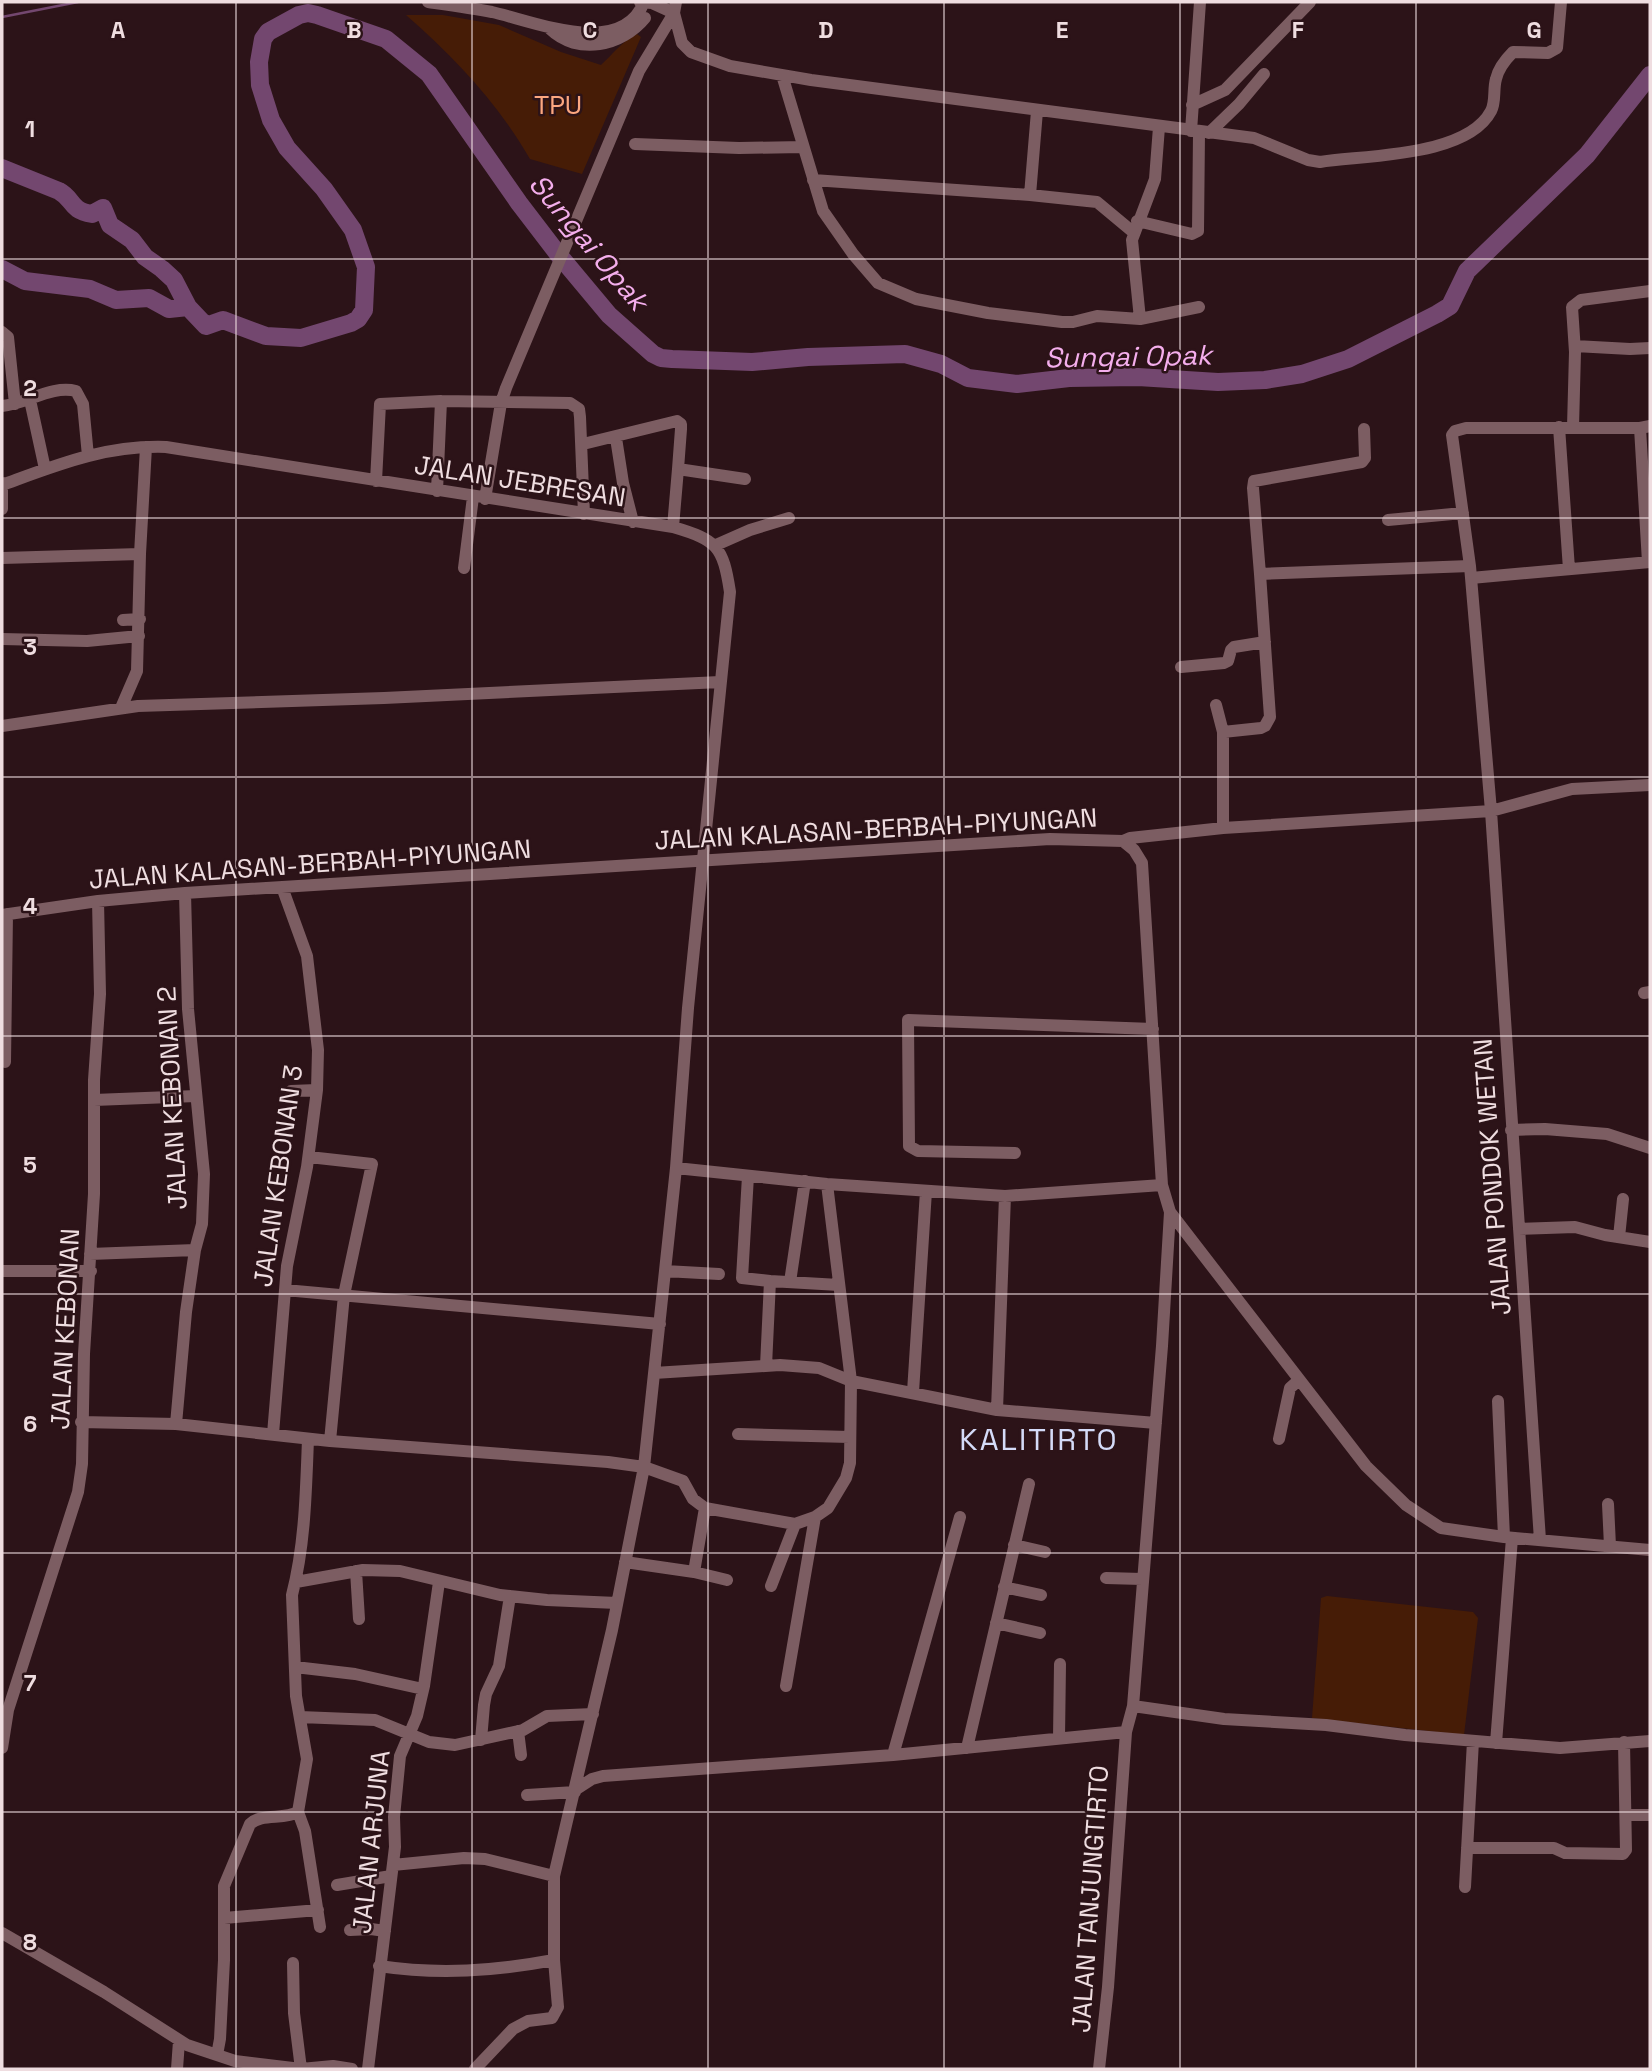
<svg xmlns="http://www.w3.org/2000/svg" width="1652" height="2071" viewBox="0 0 1652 2071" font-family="'Space Grotesk',sans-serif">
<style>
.green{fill:#461c06}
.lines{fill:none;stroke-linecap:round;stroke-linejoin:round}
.stream{stroke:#73476f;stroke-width:2.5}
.river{stroke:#73476f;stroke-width:18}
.minor{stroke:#7c5d62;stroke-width:12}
.grid{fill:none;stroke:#efdde0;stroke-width:2;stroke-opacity:0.55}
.labels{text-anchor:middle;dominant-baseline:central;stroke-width:5;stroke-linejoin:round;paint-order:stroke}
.park-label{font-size:26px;fill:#fca780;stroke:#2c1318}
.street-label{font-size:26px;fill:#efdde0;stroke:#2c1318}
.water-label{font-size:28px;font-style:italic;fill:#f4aeec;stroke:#2c1318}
.quarter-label{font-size:30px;letter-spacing:2px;fill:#d4dbf8;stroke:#2c1318}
.grid-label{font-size:23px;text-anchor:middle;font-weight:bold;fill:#efdde0;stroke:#2c1318;stroke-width:5;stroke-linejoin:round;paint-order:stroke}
</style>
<rect width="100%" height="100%" fill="#2c1318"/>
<path class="green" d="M406,15H443L499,25L561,52L601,65C613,54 621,42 637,34L641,37L582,174L530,159C497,102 455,58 406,15Z
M1327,1596L1473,1612L1478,1618L1464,1735L1312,1718L1321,1598Z"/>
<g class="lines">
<path class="stream" d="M2,17L78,2"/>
<path class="river" d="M2,168L59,191C74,199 69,210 92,214L103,208L110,225L132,240L145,257L162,269L174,280L188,307L206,326L223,320L266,336L301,338L351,323L358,319L364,310L366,267L353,230L324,189L287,148L271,120L260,85L259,62L263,39L268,32L299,15L308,13L317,15L386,39L429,74L519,203L558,254L609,315L653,354L661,358L672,359L752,362L808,357L905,354L941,364L968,378L1017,384L1069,378L1138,377L1218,382L1265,380L1302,374L1348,359L1437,314L1450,306L1467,271L1587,155L1650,75
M2,269L25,281L90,289L116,300L149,298L169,309L188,307"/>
<path class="minor" d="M428,2C449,5 471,8 492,12C533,21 622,59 644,2
M640,2L652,3L674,13
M674,13L682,43L691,52L730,66L811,80L1254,138L1308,160L1320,162C1365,155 1467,157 1491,111C1496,102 1493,89 1496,79C1498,70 1506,59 1513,52L1548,53L1557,48L1561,2
M550,29C578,56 622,46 645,18
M782,75L823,211L853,254L878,283L916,299L988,313L1062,322H1073L1097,316L1140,319L1199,307
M1192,105L1225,90L1310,2
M1191,131L1200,2
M1209,133L1239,104L1264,74
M635,144L739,148L803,147
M813,180L1030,195L1037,111
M1030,195L1097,202L1133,232
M1137,221L1192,234L1198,231L1199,133
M1140,319L1132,240L1155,179L1159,127
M2,332L8,337L15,404
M1575,346L1630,349L1650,348
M30,400L45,469
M2,406C27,404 51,385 76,391L83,404L88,456
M1559,427L1569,569
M1573,427L1575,352L1572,307L1581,300L1650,291
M1640,428L1648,562
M616,438L623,483L633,522
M583,444L677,421L681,424V429L678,469
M376,481L380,404L441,401L570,403L579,409L580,417L584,514
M2,483V509
M2,485C57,465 105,445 166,447L673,527C717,540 723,546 730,592L688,1008L676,1168L644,1467L612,1630L554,1876V1960L558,2007L552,2018L528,2021L513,2029L475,2069
M437,491L441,401
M485,499L501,403L506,388L639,71L674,13L676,2
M1388,520L1463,513
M673,527L678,469L745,479
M716,545L750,530L789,518
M2,558L140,554
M464,568L473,497
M1260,574L1253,488L1254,481L1362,462L1365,458L1364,429
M1471,578L1650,562
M123,620L140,619
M2,639L87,641L139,636
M1181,667L1224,663L1228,661L1231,650L1234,647L1265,642
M1216,705L1223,732
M121,708L137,671L140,554L146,447
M2,726L138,706L384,698L720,682
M1223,828V732L1261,728L1265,726L1270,717L1260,574L1470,566
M1123,841L1130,838L1223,828L1491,811L1572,789L1650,785
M2,915L98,901L185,893L1050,839L1123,841L1134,850L1142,863L1162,1185L1170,1212L1366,1466L1406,1505L1441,1528L1504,1537L1650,1550
M1644,993L1650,992
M5,1062L7,914
M291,1091L317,1090
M94,1100L196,1096
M1511,1130L1545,1129L1607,1134L1650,1148
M1015,1153L918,1151L909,1146L908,1020L1153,1029
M309,1157L372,1164L344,1295L330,1441
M676,1168L827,1184L1005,1196L1162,1185
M748,1176L742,1278L770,1281
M1519,1229L1575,1227L1605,1235L1650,1242
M1619,1237L1623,1199
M90,1254L195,1250
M2,1271H91
M665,1271L719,1274
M790,1282L805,1181
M285,1290L660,1324
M766,1366L770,1281L839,1285
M654,1373L780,1365L819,1368L851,1381L997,1410L1156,1423
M913,1392L926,1191
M1498,1401L1504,1537
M997,1410L1005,1196
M81,1422L176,1424L330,1441L608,1462L644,1467L683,1481L693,1499L705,1508L795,1524L815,1517L828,1508L846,1478L850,1463L851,1381L827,1184
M176,1424L186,1312L195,1250L202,1224L204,1174L188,1009L185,893
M273,1434L287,1266L307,1167L317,1090L318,1050L307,956L282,887
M738,1434L850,1437
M1279,1439L1290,1388L1299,1380
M1608,1504L1610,1546
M1540,1540L1491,811L1470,566L1452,435L1455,431L1466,428H1640L1650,426
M1014,1545L1045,1552
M625,1562L694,1572L705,1508
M356,1571L359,1619
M694,1572L727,1580
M1106,1578L1142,1579
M296,1582L363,1570L400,1571L500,1595L547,1600L617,1603
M771,1586L795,1524
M1004,1587L1041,1595
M996,1623L1040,1633
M295,1667L355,1674L423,1689
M786,1686L815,1517
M1133,1706L1224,1719L1326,1725L1405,1735L1560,1748L1650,1741
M300,1717L375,1720L429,1742L455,1745L523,1730L547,1716L593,1714
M518,1731L521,1755
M1059,1738L1060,1664
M481,1740L484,1705L486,1694L499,1666L510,1596
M1496,1743L1512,1538
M2,1748L8,1710L78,1492L82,1464L84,1354L94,1194V1080L100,994L98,901
M967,1748L1029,1484
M893,1755L960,1517
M575,1790L592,1779L603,1776L893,1755L1126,1732
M527,1795L575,1792
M298,1812L305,1831L320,1927
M1626,1815H1650
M1467,1848H1554L1565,1853L1623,1854L1626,1850L1624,1742
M393,1865L464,1858L485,1859L554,1876
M337,1885L391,1876
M1465,1887L1473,1741
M224,1918L318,1910
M350,1930L371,1929L385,1931
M2,1933L104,1992L187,2045L235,2061L301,2069L333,2066L352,2069
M293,1963L294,2013L301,2069
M379,1966C439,1975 495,1971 554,1960
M217,2055L220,2039L224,1960V1886L250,1824C261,1813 284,1820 298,1812L307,1759L296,1696L292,1595C305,1545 306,1491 308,1439
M177,2069L179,2041
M368,2069L395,1847L394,1817L400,1756L417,1716L424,1686L439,1582
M1099,2069L1108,1987L1126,1732L1133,1706L1162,1346L1170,1212"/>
</g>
<path class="grid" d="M236,2V2069M472,2V2069M708,2V2069M944,2V2069M1180,2V2069M1416,2V2069M2,259H1650M2,518H1650M2,777H1650M2,1036H1650M2,1294H1650M2,1553H1650M2,1812H1650"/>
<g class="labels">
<g class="park-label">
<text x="558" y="105">TPU</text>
</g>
<g class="street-label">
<text transform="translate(520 481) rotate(9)">JALAN JEBRESAN</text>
<text transform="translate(876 829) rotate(-3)">JALAN KALASAN-BERBAH-PIYUNGAN</text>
<text transform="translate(310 864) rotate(-4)">JALAN KALASAN-BERBAH-PIYUNGAN</text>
<text transform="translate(172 1098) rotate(-93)">JALAN KEBONAN 2</text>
<text transform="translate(278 1176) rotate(-82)">JALAN KEBONAN 3</text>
<text transform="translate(1492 1177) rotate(-94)">JALAN PONDOK WETAN</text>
<text transform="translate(65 1329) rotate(-87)">JALAN KEBONAN</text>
<text transform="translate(371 1842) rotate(-84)">JALAN ARJUNA</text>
<text transform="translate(1090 1899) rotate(-86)">JALAN TANJUNGTIRTO</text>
</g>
<g class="water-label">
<text transform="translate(589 242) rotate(50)">Sungai Opak</text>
<text transform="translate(1128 356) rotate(-1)">Sungai Opak</text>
</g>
<g class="quarter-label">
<text x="1039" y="1439">KALITIRTO</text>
</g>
</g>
<g class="grid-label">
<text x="118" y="38">A</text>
<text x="354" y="38">B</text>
<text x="590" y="38">C</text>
<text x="826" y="38">D</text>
<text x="1062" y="38">E</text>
<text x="1298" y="38">F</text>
<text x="1534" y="38">G</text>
<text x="30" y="137">1</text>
<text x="30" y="396">2</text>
<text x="30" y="655">3</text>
<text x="30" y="914">4</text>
<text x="30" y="1173">5</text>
<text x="30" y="1432">6</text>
<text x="30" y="1691">7</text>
<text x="30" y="1950">8</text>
</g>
<rect width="1652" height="2071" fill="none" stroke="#efdde0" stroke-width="7"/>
</svg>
